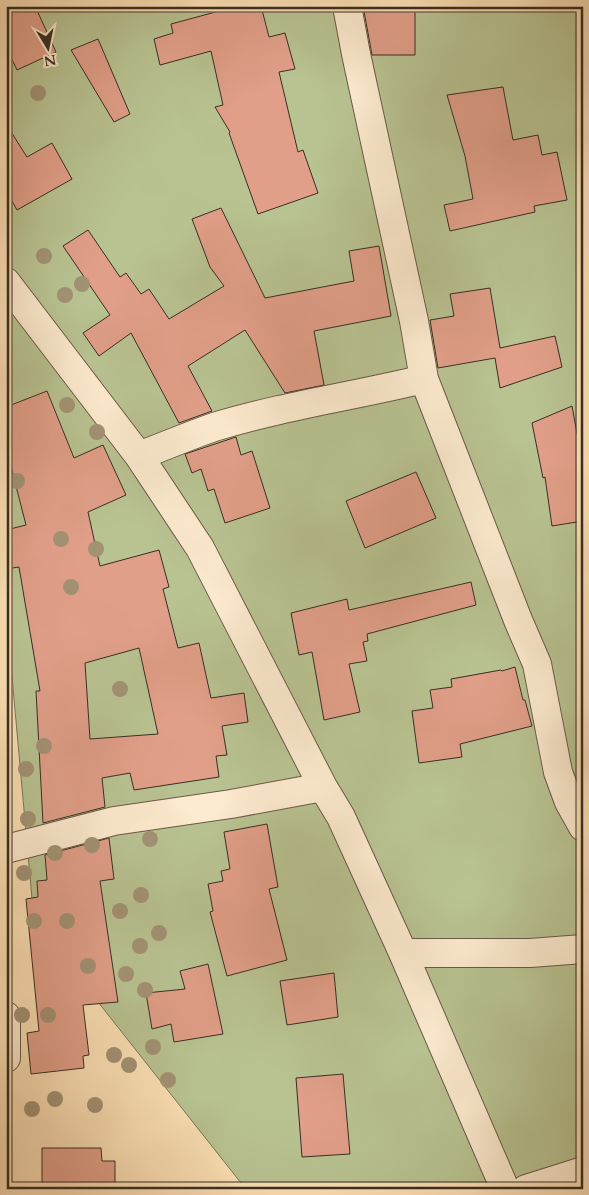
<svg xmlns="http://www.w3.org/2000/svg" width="589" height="1195" viewBox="0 0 589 1195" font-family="Cardo,serif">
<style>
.green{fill:#b9c392;stroke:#78785a}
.building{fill:#e19f89;stroke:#382e23;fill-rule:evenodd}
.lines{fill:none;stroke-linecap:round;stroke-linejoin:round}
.street-casing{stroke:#695a48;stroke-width:30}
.street{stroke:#fdebcf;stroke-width:28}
.tree{fill:#a29274}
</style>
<rect width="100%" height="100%" fill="#fce0b5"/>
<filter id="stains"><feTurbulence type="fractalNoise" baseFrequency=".004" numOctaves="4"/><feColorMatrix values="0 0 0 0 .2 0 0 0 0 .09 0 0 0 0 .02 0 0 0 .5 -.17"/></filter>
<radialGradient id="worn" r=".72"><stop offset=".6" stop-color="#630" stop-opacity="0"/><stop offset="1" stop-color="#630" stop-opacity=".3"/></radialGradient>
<path class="green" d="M6,6H583V1189H248L241,1183L34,921L6,610Z"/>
<path class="building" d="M6,6H35L56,52L17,70L6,47Z
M222,6H261L269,37L285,33L295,69L279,72L298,152L303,150L318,193L258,214L229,133L230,132L215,107L223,105L211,51L160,65L154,39L173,33L171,24L223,10Z
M363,6H415V55H372Z
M98,39L130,114L114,122L71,50Z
M503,87L513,140L538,135L542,155L557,152L567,200L534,206L535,212L450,231L444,205L473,199L465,156L447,95Z
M6,124L27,157L52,143L72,179L17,210L6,190Z
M221,208L265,298L354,281L349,251L379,246L391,316L314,331L324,385L285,393L245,330L188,366L212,411L179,423L131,333L99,356L83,333L110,315L63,246L88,230L120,277L126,273L141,294L149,289L169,319L224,286L210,267L192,219Z
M490,288L500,348L555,336L562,367L500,388L495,358L438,368L430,320L454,316L450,294Z
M47,391L74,458L103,445L126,495L88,512L100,566L159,550L169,587L163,589L178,648L199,643L211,698L244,693L248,722L222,726L227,755L216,756L219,777L134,790L130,773L102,778L105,807L43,823L36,691H40L19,567L6,569V530L26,525L6,447V407ZM139,648L158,734L90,739L85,663Z
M572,406L583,466V521L552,526L545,477L543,478L532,423Z
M236,437L241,455L252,451L270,508L225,523L214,489L208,491L201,469L192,473L185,454Z
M416,472L436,518L365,548L346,501Z
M471,582L476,605L367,634L368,641L363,642L367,661L349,664L360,712L324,720L312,652L299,655L291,613L347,599L349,610Z
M515,667L523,700H525L532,726L460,744L462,757L419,763L412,711L433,708L430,690L452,687L451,679L501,670L502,671Z
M267,824L278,887L269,889L287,960L227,976L210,912L213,911L208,884L223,881L221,871L230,869L224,832Z
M109,838L114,879L100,881L118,1002L83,1005L89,1055L83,1056L84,1068L31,1074L27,1033L39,1031L26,899L38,897L37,881L47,880L45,855Z
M208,964L223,1034L174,1042L171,1024L152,1029L146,993L185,989L180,971Z
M334,973L338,1017L287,1025L280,981Z
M343,1074L350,1154L302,1157L296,1078Z
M42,1148H101L102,1161H115V1189H42Z"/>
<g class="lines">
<defs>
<path id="street" d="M347,6L356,54L414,321L424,379L518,620L537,664L558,772L569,802L583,827
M6,282L139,456L200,548L323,787L341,817L403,953L505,1189
M139,456C164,446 189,436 214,427C283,406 354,396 424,379
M6,849L114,821L231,804L323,787
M403,953H530L583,949
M6,1016V1058
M526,1189L583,1171"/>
</defs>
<use href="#street" class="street-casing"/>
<use href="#street" class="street"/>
</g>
<g class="tree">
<circle cx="38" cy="93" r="8"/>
<circle cx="44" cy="256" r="8"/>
<circle cx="82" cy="284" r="8"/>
<circle cx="65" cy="295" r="8"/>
<circle cx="67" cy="405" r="8"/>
<circle cx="97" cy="432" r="8"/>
<circle cx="17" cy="481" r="8"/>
<circle cx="61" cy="539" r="8"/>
<circle cx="96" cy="549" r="8"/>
<circle cx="71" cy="587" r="8"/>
<circle cx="120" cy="689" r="8"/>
<circle cx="44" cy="746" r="8"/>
<circle cx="26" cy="769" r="8"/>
<circle cx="28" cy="819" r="8"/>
<circle cx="150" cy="839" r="8"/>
<circle cx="92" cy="845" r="8"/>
<circle cx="55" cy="853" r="8"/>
<circle cx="24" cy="873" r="8"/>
<circle cx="141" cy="895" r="8"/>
<circle cx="120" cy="911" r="8"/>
<circle cx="34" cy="921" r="8"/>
<circle cx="67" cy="921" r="8"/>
<circle cx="159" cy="933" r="8"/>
<circle cx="140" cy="946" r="8"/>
<circle cx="88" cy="966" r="8"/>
<circle cx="126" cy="974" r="8"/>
<circle cx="145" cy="990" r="8"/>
<circle cx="22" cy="1015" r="8"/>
<circle cx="48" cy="1015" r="8"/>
<circle cx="153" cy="1047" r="8"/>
<circle cx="114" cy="1055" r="8"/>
<circle cx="129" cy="1065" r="8"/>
<circle cx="168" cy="1080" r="8"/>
<circle cx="55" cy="1099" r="8"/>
<circle cx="95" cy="1105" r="8"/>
<circle cx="32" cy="1109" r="8"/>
</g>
<rect width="589" height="1195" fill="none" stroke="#fce0b5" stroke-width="25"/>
<rect x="8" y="8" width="574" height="1180" fill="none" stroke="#382e23" stroke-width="2.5"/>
<rect x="12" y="12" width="564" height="1170" fill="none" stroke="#382e23"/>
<g transform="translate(48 48) rotate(170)" stroke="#fdebcf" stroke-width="4" paint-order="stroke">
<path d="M0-4L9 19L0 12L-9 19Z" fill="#382e23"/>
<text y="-8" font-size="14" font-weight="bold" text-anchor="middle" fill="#382e23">N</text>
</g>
<rect width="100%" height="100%" filter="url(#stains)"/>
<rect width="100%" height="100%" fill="url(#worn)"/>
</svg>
